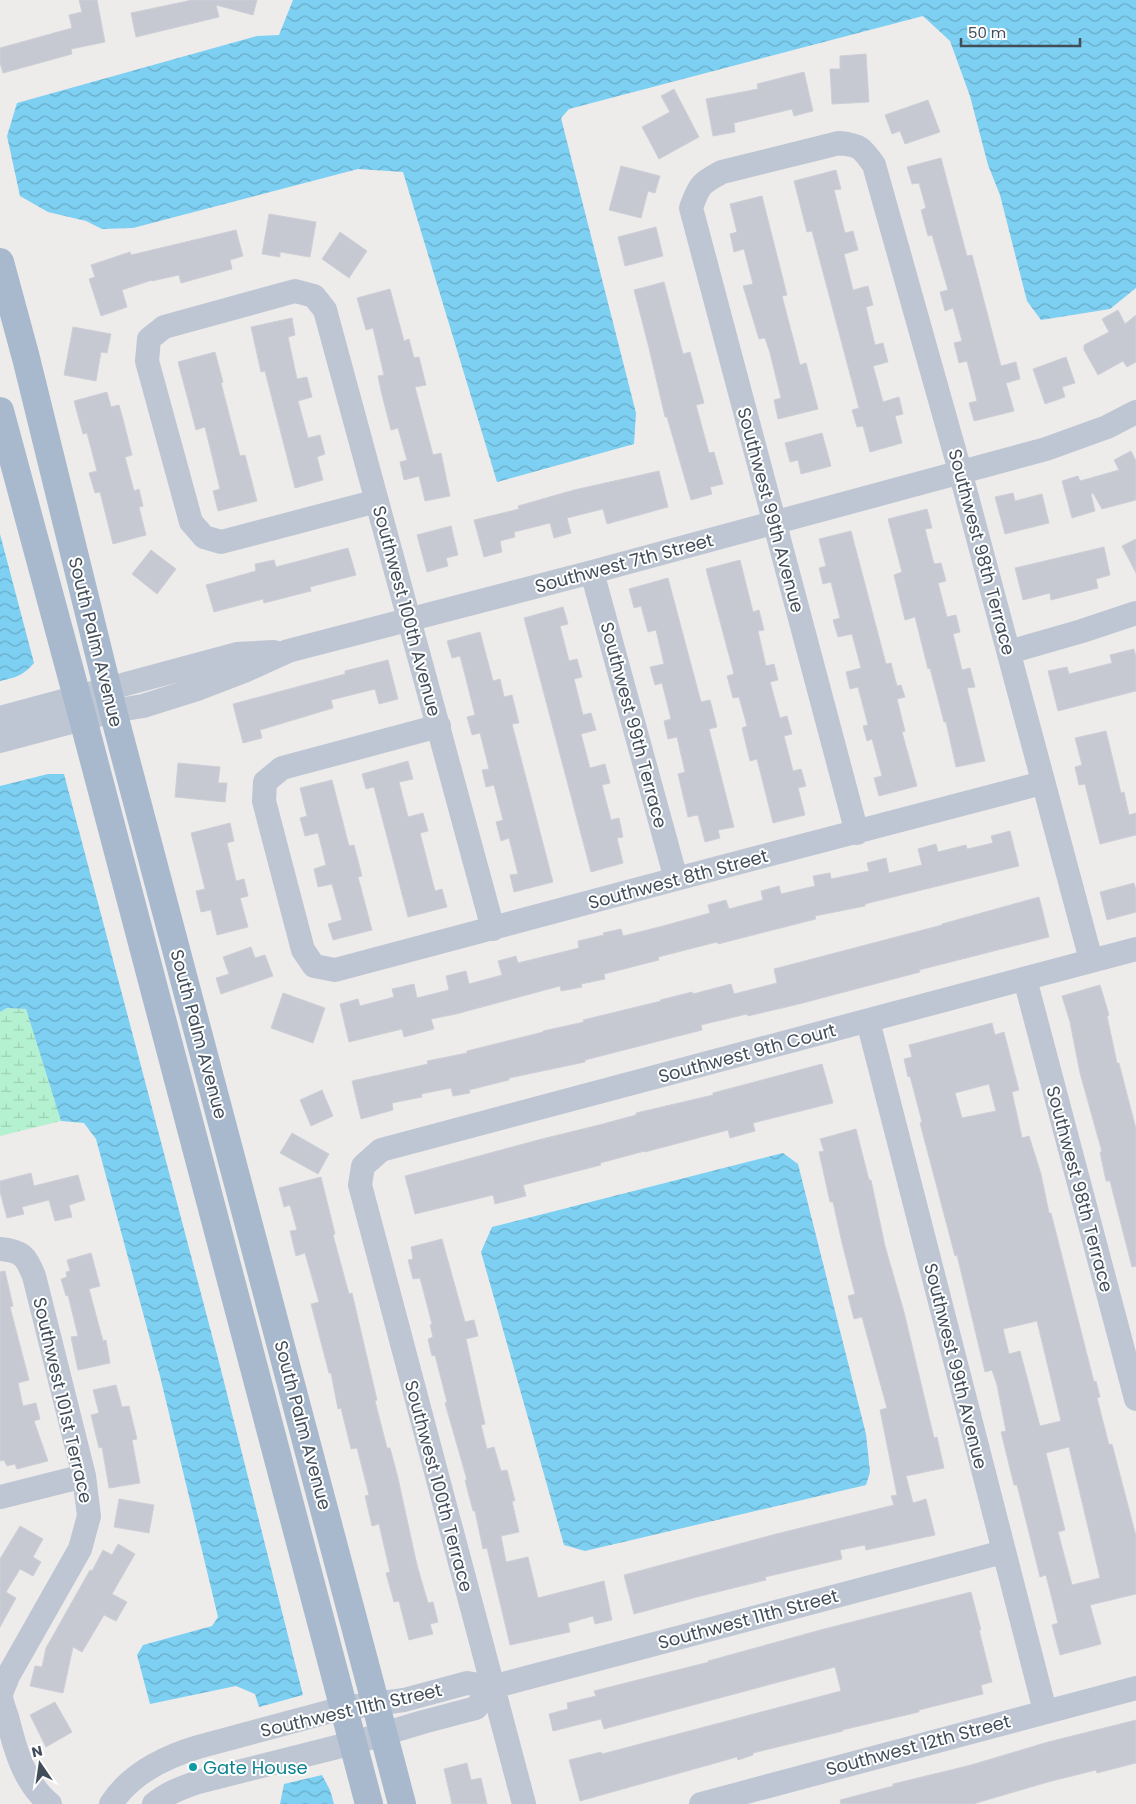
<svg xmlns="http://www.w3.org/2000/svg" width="1136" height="1804" viewBox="0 0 1136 1804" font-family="Poppins,sans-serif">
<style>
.wetland{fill:url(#wetland-marsh)}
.water{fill:url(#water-waves)}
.building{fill:#c6c9d2;stroke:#ced0d8;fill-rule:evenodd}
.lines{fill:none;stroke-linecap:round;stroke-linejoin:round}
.minor{stroke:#bdc6d2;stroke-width:24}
.major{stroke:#a8b8cd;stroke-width:28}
.culture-dot{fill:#0f9aa8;stroke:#fff;stroke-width:2}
.labels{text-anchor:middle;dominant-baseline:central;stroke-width:4;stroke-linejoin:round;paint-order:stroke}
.street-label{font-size:18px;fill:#424d5a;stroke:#fff}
.culture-label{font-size:18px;fill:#0d838f;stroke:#fff;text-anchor:start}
</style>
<defs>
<pattern id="wetland-marsh" width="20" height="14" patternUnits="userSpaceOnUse" patternTransform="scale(1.25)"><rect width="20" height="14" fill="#b4f1d0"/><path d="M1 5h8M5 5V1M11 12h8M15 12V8" fill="none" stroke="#9cd0b5"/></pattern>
<pattern id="water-waves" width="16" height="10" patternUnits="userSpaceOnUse" patternTransform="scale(1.25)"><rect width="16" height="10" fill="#7dd0f2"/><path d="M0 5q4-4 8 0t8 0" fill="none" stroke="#68abc7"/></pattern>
</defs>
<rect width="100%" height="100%" fill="#eeebeb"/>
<path class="wetland" d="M7,1008L26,1009L61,1121L0,1136V1012Z"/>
<path class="water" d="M293,0H1136V288L1110,309L1041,320L1027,301L1000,195L988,165L970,96L950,41L923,16L569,109L561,118L636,413L634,444L497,482L403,172L358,169L133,228L102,229L86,221L48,212L20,196L7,136L17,103L257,36L279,35Z
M0,534L34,663C24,675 15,678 0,681Z
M48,774H64L219,1362L303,1695L259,1707L255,1694L236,1686L150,1704L137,1655L143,1645L212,1626L218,1617L160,1376L96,1139L84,1123L61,1121L26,1009L7,1008L0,1012V786Z
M783,1153L798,1164L866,1434L870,1472L866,1485L585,1551L564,1545L481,1252L492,1227Z
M322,1775L330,1790L334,1804H280L284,1784Z"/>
<path class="building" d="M79,0H97L105,42L71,49L72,54L3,73L0,63V48L72,28L69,15L82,12Z
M192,0H257L253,15L216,5L219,17L136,37L131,13Z
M866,54L869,102L832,104L830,69H840V56Z
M804,72L813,111L794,116L792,109L734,123L735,132L713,136L706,99L758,89L757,84Z
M674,89L699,137L659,159L642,127L670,112L661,96Z
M928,100L940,132L905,144L900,131L892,134L885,115Z
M941,158L967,256L972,255L1001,366L1016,362L1020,379L1006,383L1014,411L974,421L969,403L977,401L967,361L959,363L954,343L962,341L953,308L945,311L940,292L948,290L932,235L928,236L921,210L926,208L919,183L912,184L907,167Z
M621,166L660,176L655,193L648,191L641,218L609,210Z
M836,170L841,189L834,190L845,233L853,231L858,250L844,254L853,290L868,286L873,305L866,307L875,345L883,343L888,362L873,366L883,402L899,397L903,414L895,416L902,443L870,452L863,426L857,427L852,410L859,408L812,231L807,232L794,181Z
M762,196L787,295L782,296L800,365L806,363L818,409L778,419L774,400L781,398L770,353L765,338L759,339L743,286L753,284L744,249L734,252L730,234L737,232L730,204Z
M269,214L316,222L310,257L280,252V257L262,254Z
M656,227L663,256L625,266L618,237Z
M236,230L243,256L230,260L232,269L181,283L179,275L152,281V280L122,290L127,307L101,316L89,279L95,277L91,265L130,252L131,255Z
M340,232L367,251L349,278L322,259Z
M664,282L683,354L690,352L704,403L696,405L709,453L714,452L723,484L710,487L712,494L691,500L667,417H665L649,348L634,290Z
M390,289L404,341L409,339L414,358L419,357L426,385L415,387L433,455L441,453L450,496L425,501L419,476L404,480L400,462L407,460L398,428L391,430L382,395L378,376L384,375L373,328L366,330L357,298Z
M1118,310L1125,324L1136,315V362L1127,367L1123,361L1098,375L1084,350V345L1109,332L1102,319Z
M292,318L295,335L288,337L297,379L307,377L312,397L298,401L308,438L320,435L325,454L317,457L323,480L295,488L265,371L261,372L251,327Z
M73,327L111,334L107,353L101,352L96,381L64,375Z
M215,352L223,382L221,383L240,456L245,455L257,501L218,511L213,491L220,489L205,427L196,430L178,362Z
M1066,357L1075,383L1062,387L1065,397L1045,404L1033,369Z
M107,392L111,407L119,405L124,423L132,455L125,457L134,491L139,489L143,506L139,507L146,535L113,544L100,492L95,493L89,473L97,471L87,433L83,434L74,401Z
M822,433L831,466L801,474L798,460L790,462L785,443Z
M1131,451L1136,461V500L1102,509L1093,493L1091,494L1095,511L1072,518L1062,481L1078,476L1080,481L1119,470L1114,460Z
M659,471L668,507L607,524L603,509L567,518L571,533L554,538L550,523L514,532L515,537L500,541L502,552L484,557L474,520L519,509L518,506L574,490Z
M1013,493L1015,501L1042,494L1049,523L1005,534L995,497Z
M927,509L932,528L925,529L934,564L941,563L946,581L938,583L947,617L956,615L960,632L953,634L962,670L970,668L975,687L967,688L985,761L956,767L946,722H944L930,668L928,669L915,617L905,620L894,575L902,572L888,519Z
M451,526L458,555L446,558L448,566L427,572L417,535Z
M851,531L886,664L891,663L897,686L901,685L905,697L897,699L905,731L902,732L917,786L879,796L874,778L882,776L872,739L867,741L863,726L868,725L858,687L850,689L846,672L861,668L852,634L838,637L833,620L840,618L831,582L823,584L819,568L826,566L819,539Z
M1136,539V573L1122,546Z
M1104,547L1110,575L1096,579L1098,588L1051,600L1050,593L1023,600L1015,568Z
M348,548L356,575L310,587L311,591L264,603L263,599L214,612L206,585L256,571L255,564L274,560L276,567Z
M151,550L176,569L157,594L132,574Z
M740,560L753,612L759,610L764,630L758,631L766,666L774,664L778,680L770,682L780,718L787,716L792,734L784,736L793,771L801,769L806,786L798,788L805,815L773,823L757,759L750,761L742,728L747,726L739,697L733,698L727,676L734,674L706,569Z
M668,578L701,702L710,700L717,727L709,729L734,827L718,830L720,838L705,842L698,815L688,817L678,774L685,772L677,737L668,739L664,721L671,719L662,683L655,685L650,667L664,664L656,630L648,632L641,606L634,608L629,589Z
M563,607L568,624L560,626L569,661L577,659L582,677L574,679L583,715L591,713L596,730L581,734L590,768L605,764L610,783L602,785L611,820L619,818L623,837L617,838L623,863L591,872L524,618Z
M480,632L493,681L500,679L504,697L512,695L519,723L512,724L553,882L514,892L510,875L518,874L509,838L501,841L496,822L503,820L494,785L486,787L482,770L489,769L480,733L472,735L467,717L475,715L464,671L460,656L452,658L447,641Z
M1134,649L1136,657V691L1058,711L1048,671L1067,667L1069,674L1112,663L1110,655Z
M388,660L398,699L379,704L375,689L331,700L333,708L260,730L262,738L243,743L233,704L345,674V671Z
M1106,731L1121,793L1124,792L1129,815L1136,813V835L1100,844L1085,784L1079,785L1075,767L1082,765L1075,738Z
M408,761L413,779L399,782L408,817L423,813L428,831L420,833L430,872L435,891L442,889L447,907L408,917L374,787L366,789L362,774Z
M178,763L220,767L218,783H227L225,802L175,797Z
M332,780L349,846L354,845L362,876L358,877L372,930L333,940L328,924L342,920L332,884L318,887L314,869L326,865L318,833L305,836L300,818L307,816L300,788Z
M230,823L234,841L227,843L236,881L244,879L248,896L240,898L248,927L217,935L211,910L201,912L196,891L205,889L191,833Z
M1010,831L1019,866L865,904V906L815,916L816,919L718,944L717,942L658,957L659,960L604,974L605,979L581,984L582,987L561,991L560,986L456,1014L431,1019L434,1029L404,1037L402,1029L349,1042L340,1004L358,999L360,1006L394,997L392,989L414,984L417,998L449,990L446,976L466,971L469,984L502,975L498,961L516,956L518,963L579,948L578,941L604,935L603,933L621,929L623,936L663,926L710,913L708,905L726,900L729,909L763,900L761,891L779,886L781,894L815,886L813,876L830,873L831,879L869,871L867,863L886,858L889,873L922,865L918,849L936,844L938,852L966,845L967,849L993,843L991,836Z
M1134,883L1136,890V912L1107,920L1100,892Z
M1039,897L1049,937L919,970L920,972L799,1004L748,1016L747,1014L701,1025L702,1030L585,1060V1062L509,1078V1080L469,1090L470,1093L453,1096L451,1088L421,1094L422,1097L392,1103L393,1110L361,1119L352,1081L428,1064L427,1061L467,1053V1051L543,1032V1031L584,1022L583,1020L661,1001L660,1000L692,992L693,994L731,984L734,994L777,983L774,969L942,925V924Z
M251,947L255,958L265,955L273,976L221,994L216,978L229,974L223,957Z
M1100,985L1109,1015L1107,1016L1117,1063H1119L1136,1129V1266L1132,1267L1110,1181H1106L1100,1152H1102L1080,1073L1070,1022L1062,996Z
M283,993L325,1008L313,1043L271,1028Z
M992,1023L995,1035L1004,1032L1019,1090L1012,1092L1022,1138L1029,1136L1041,1174L1049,1213H1051L1094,1382L1096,1381L1100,1397L1097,1398L1109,1445L1112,1444L1136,1536V1594L1090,1605L1101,1644L1060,1655L1052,1625L1058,1623L1046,1575L1040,1577L1017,1485H1014L1001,1432L1006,1431L997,1385L992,1370L985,1372L957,1255L955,1256L920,1123L922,1122L910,1076L908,1077L904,1059L912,1057L909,1045ZM989,1084L996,1111L962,1118L955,1093ZM1037,1321L1061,1421L1040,1426L1020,1351L1009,1354L1003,1329ZM1069,1447L1100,1578L1072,1585L1058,1532L1065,1530L1046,1453Z
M822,1064L833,1103L753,1123L755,1131L730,1138L728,1130L645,1152V1151L600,1163L601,1165L523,1185L526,1196L495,1204L493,1195L415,1214L405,1176L538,1140L599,1125L636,1115V1113L713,1095V1093Z
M322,1090L333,1116L311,1126L300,1100Z
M856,1129L869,1180H871L885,1246L904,1312L934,1438L937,1437L944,1468L906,1476L913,1503L926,1499L935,1535L866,1550L865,1545L840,1550L842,1559L765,1577L766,1580L697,1597L634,1614L624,1575L776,1534L894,1505L891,1496L897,1495L880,1410L887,1408L862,1317L854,1319L848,1296L855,1294L842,1243L833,1202H830L819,1152L824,1151L820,1139Z
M292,1133L329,1154L318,1174L280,1153Z
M31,1173L34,1186L78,1175L85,1200L69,1205L72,1217L55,1221L49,1200L22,1207L24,1214L7,1218L0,1192V1181Z
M321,1177L335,1234L333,1235L349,1294L352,1293L377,1400L375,1401L387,1448H390L398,1478L417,1565L428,1603L433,1602L438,1622L430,1624L433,1634L409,1640L399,1601L394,1602L386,1573L390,1572L379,1524L372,1526L365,1496L369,1495L357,1448L351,1449L341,1408L338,1409L331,1373H329L311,1304L319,1302L305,1253L296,1256L290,1231L297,1230L290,1205L284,1207L279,1188Z
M442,1239L465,1322L474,1320L478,1336L466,1339L485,1424L481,1425L487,1449L494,1447L501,1471L507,1470L515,1501H512L519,1532L501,1536L506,1562L528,1557L538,1598L604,1581L612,1620L595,1624L593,1616L568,1623L570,1632L510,1645L487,1548L483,1549L475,1511H473L465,1480H467L445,1403L447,1402L435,1355L432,1356L428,1339L433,1337L430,1325L432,1324L420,1278L413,1279L408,1260L413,1259L411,1247Z
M91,1253L100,1286L89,1289L103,1341L106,1340L110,1363L78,1370L71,1337L78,1336L68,1295L66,1296L61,1279L67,1277L66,1272L70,1271L67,1260Z
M5,1271L13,1306L10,1307L29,1380L18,1383L23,1406L36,1403L40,1419L34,1421L48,1461L17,1469L15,1464L7,1466L4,1460L0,1461V1272Z
M116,1385L122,1407L129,1406L137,1439L132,1440L140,1483L109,1488L102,1447L99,1448L91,1415L99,1413L93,1390Z
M119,1499L154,1505L149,1533L114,1527Z
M20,1526L43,1539L33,1557L41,1562L33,1576L20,1569L6,1592L16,1598L0,1627V1559Z
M118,1544L135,1554L112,1594L127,1602L116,1621L104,1615L82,1652L73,1647L63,1693L30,1686L35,1666L42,1667L46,1648L90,1570L92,1571L103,1550L112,1555Z
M971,1592L981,1630H979L992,1682L981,1685L983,1694L919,1710V1712L842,1730L843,1731L753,1753V1755L738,1760L737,1757L580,1801L569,1760L601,1752L602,1754L841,1691L835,1667L604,1729L601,1719L553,1731L549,1714L568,1709L567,1703L596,1696L594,1691L709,1662L708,1661L824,1629Z
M55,1702L72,1732L46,1747L30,1715Z
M1136,1720V1763L1097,1773L1096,1770L1048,1782L973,1804H841L840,1800L893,1786V1784L971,1765L1048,1742Z
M467,1763L471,1780L481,1778L487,1804H452L444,1769Z"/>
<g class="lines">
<path class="minor" d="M377,501L221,542L204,537L191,522L147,361L149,339L164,327L295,291L314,296L325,310L493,929
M592,572L676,879
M1009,652L1082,631L1136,613
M0,718L237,654L274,652
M439,726L282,768L265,782L264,801L303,950L314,966L335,970L676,879L1042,783
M0,741L113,711L143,706L197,689L244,671L288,651L592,572L1046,449L1107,427L1136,412
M857,833L691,208C699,185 701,183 722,172L839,143C860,145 862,148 874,165L960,471L1091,960
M1025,979L1136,1399
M868,1021L1045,1711
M0,1249C22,1251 26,1256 34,1276L84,1476L89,1516L80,1549L8,1676C6,1682 2,1689 1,1695C1,1701 5,1711 7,1717C15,1749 24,1783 50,1804
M0,1497L84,1476
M111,1804C130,1774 165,1757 198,1747L343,1708L404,1700L467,1683L492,1687L1003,1552
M154,1804C167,1793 181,1788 198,1782L353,1743L423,1722L476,1708L492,1687
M524,1804L360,1185L363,1166L381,1150L1136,949
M701,1804L1136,1688"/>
<path class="major" d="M0,262L26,358L113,711L402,1804
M0,411L83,719L369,1804"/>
</g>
<circle class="culture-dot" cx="193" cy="1767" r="5"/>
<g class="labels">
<g class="street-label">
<text transform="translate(771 510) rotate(75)">Southwest 99th Avenue</text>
<text transform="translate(982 552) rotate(75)">Southwest 98th Terrace</text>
<text transform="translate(624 563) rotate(-15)">Southwest 7th Street</text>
<text transform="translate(407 611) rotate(75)">Southwest 100th Avenue</text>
<text transform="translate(96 642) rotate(76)">South Palm Avenue</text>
<text transform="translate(634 725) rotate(75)">Southwest 99th Terrace</text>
<text transform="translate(678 879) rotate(-15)">Southwest 8th Street</text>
<text transform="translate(199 1034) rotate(75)">South Palm Avenue</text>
<text transform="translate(747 1053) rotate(-15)">Southwest 9th Court</text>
<text transform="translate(1080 1189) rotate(75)">Southwest 98th Terrace</text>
<text transform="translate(956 1366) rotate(76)">Southwest 99th Avenue</text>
<text transform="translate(63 1400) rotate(77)">Southwest 101st Terrace</text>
<text transform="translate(303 1425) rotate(75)">South Palm Avenue</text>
<text transform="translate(439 1486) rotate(75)">Southwest 100th Terrace</text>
<text transform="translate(748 1619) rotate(-15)">Southwest 11th Street</text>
<text transform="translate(351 1710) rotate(-13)">Southwest 11th Street</text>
<text transform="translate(918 1745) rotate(-15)">Southwest 12th Street</text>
</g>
<g class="culture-label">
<text x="203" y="1767">Gate House</text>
</g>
</g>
<g transform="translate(40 1764) rotate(347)" stroke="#ffffff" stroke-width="4" paint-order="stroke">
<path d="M0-4L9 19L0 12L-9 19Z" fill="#424d5a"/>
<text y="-8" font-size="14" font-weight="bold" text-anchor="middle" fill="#424d5a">N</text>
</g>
<path d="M961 38v8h119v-8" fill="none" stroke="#424d5a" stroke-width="2.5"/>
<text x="968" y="38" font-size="15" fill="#424d5a" stroke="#ffffff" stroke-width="4" paint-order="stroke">50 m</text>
</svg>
